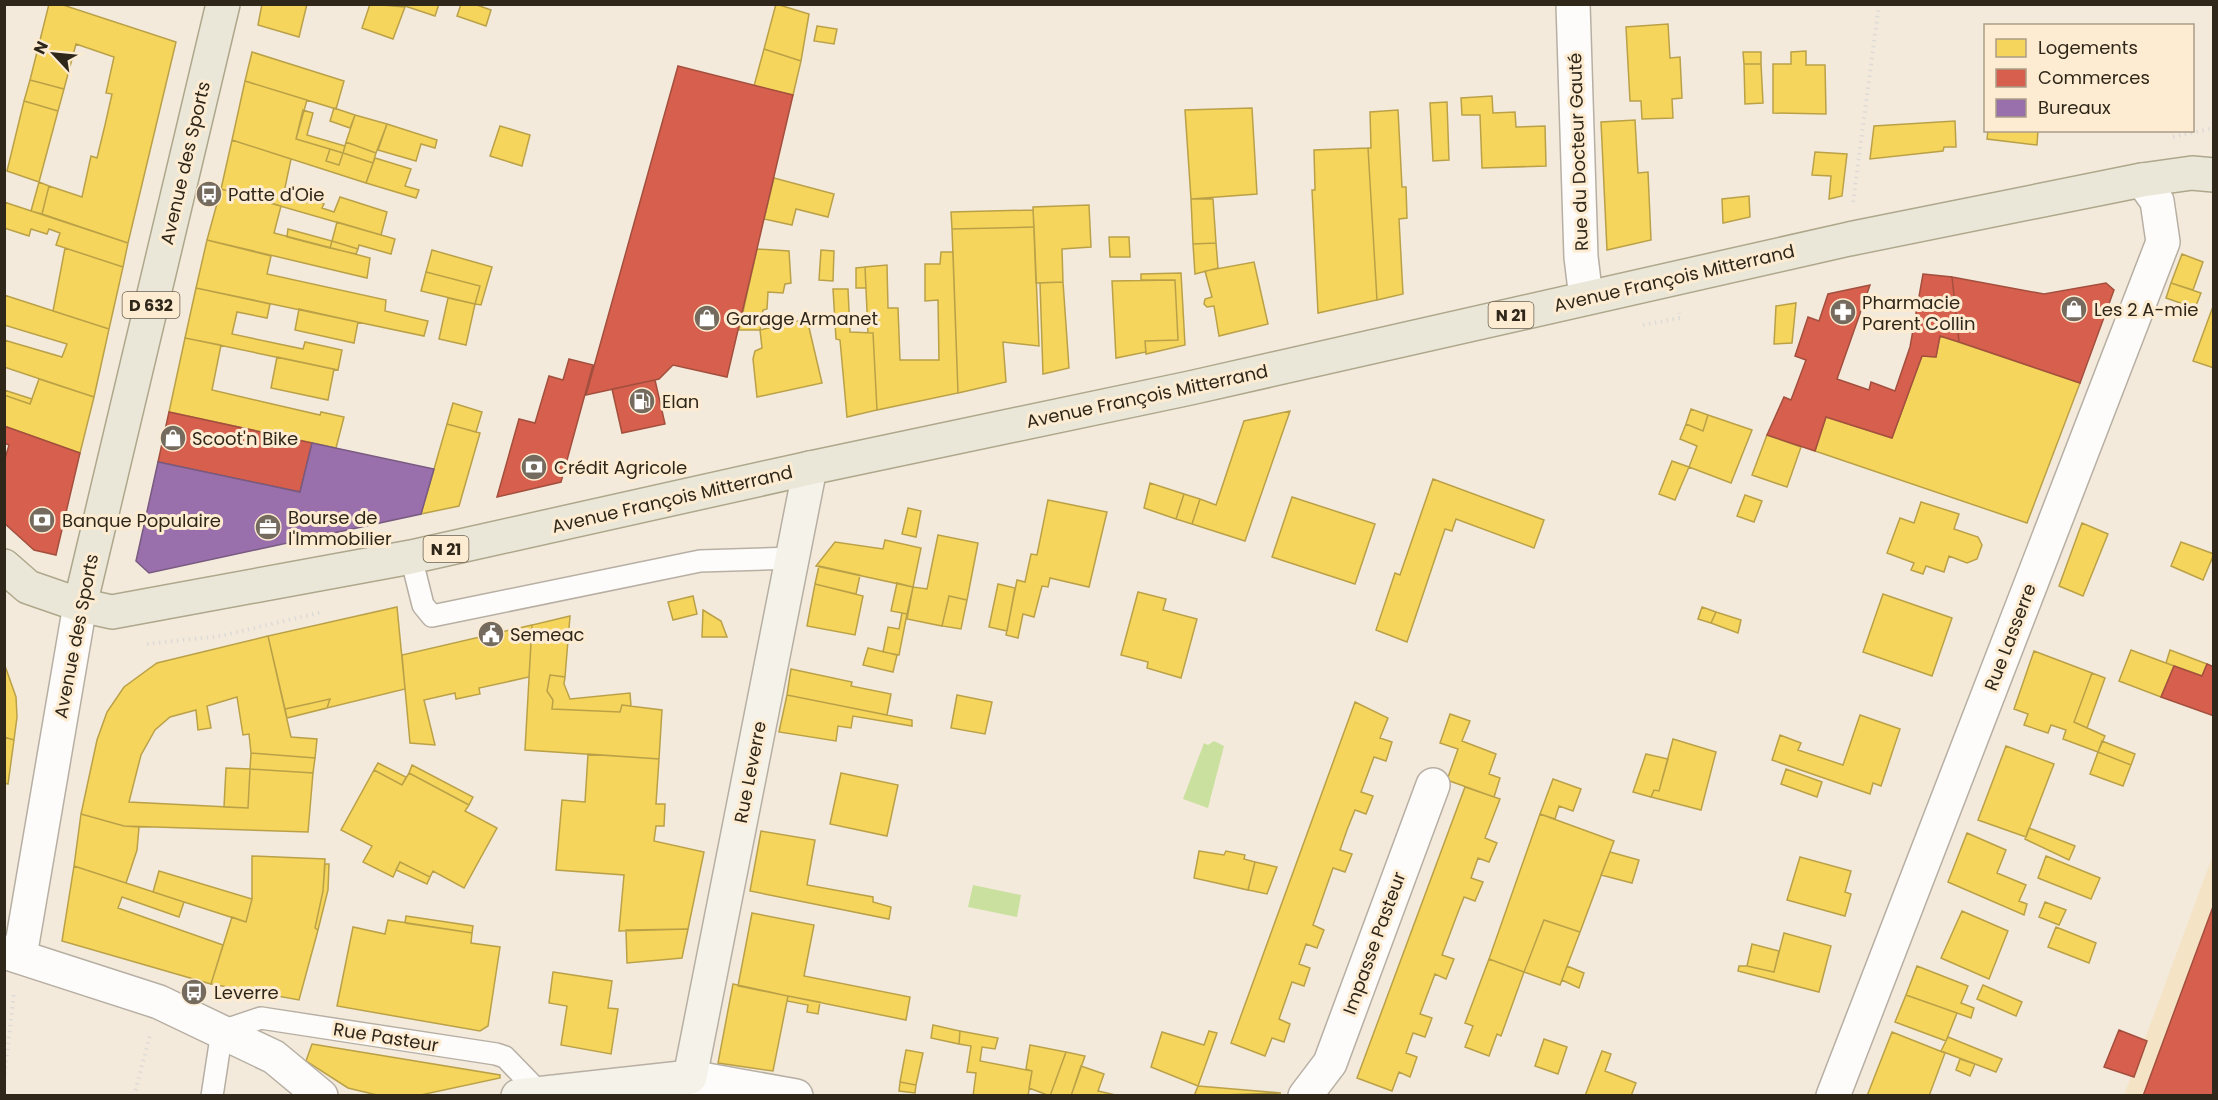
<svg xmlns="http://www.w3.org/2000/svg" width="2218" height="1100" viewBox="0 0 2218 1100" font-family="Poppins,sans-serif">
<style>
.built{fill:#f5e3c6}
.water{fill:#cae09f}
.homes{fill:#f6d55c;stroke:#baa148;stroke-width:1.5}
.shops{fill:#d6604d;stroke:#a44f3e;stroke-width:1.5}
.offices{fill:#9970ab;stroke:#795a80;stroke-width:1.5}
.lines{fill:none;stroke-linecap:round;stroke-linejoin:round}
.lane-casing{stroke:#b7afa3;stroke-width:24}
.street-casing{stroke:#b7afa3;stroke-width:36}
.secondary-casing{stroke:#b7afa3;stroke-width:36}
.primary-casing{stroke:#aea78b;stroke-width:36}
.path{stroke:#dedbd7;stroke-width:4;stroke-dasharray:1.5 4.5;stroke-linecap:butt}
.lane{stroke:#fdfcfa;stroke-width:21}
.street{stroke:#fdfcfa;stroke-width:33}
.secondary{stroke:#f4f2e9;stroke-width:33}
.primary{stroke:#eae7d9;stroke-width:33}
.labels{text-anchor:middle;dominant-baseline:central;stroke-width:6;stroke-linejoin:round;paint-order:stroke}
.shield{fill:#fdecd1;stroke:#6d6251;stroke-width:1.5}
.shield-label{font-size:16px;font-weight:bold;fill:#2f271a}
.street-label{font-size:18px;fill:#2f271a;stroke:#fdecd1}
.poi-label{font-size:18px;fill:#2f271a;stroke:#fdecd1;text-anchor:start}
</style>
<rect width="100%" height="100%" fill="#f3eadb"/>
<path class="built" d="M2213,855V1095H2124Z"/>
<path class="water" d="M1214,741L1224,746L1208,808L1183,799L1204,743L1208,745Z
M973,885L1021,895L1017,917L968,907Z"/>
<path class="homes" d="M49,4H60L176,42L128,243L42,214L49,186L82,197L91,156L97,158L105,125L112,94L106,93L114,57L76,44L64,89L30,80Z
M262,4H307L299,37L258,25Z
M370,4L405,7L393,39L362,28Z
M399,4H439L435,16Z
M461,4H474L491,10L486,26L457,16Z
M776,4L809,14L801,61L764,49Z
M1668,24L1670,58L1680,57L1682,98L1672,99L1673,118L1642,119L1641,101H1630L1626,27Z
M817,26L837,29L834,44L814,41Z
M764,49L801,61L793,95L754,86Z
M1806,51V65H1825L1826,114L1773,113V64H1791V52Z
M252,52L344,81L336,109L245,81Z
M1743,52H1761V64H1744Z
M1744,64H1761L1763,103L1745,104Z
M30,80L64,89L58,111L24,101Z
M245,81L307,100L296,139L330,149L326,161L339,165L343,153L373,163L366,183L232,140Z
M1492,96L1493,113L1515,112L1516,127L1545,126L1546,166L1482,168L1480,115H1462L1461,98Z
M24,101L58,111L39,182L7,171Z
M1447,102L1449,160L1433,161L1430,103Z
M334,108L355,115L350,128L330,121Z
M1252,108L1257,194L1191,199L1185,110Z
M303,110L313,113L307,135L345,146L343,153L296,139Z
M1398,110L1402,187H1406L1407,218L1399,219L1403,294L1377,300L1368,148H1371L1370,112Z
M355,115L387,124L376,153L346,142Z
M1635,120L1638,173L1648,172L1651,240L1607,250L1601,122Z
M1955,121L1956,147H1944L1943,151L1870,159L1874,126Z
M387,124L437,140L435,148L421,144L416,161L378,150Z
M500,126L530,135L522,166L490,156Z
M1988,130H2038L2037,145L1987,139Z
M232,140L291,159L283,197L309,203L311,200L324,204L322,208L334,212L340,197L387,212L381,235L221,189Z
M346,142L376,153L373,163L343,153Z
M1368,148L1377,300L1318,313L1312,190H1315L1314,150Z
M330,149L343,153L339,165L326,161Z
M1815,152L1847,154L1842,196L1829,199L1831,176L1812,175Z
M375,158L411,169L405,186L419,190L416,198L366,183Z
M774,178L834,194L828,217L796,209L792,225L764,219Z
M39,182L49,186L42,214L31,211Z
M221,189L281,206L274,233L370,258L367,278L207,240Z
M1749,196L1750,217L1723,223L1722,199Z
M1191,199H1213L1216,243L1193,244Z
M4,202L128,243L123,267L56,245L60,233L49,229L47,234L31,229L29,236L4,228Z
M1089,205L1091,247L1062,249L1063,282L1036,283L1033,207Z
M1033,210L1034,227L952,229L951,212Z
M337,222L395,239L391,254L359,245L358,249L332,241Z
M1034,227L1039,346L1003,342L1006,382L958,393L952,229Z
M288,229L332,241L330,248L287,237Z
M1109,237H1129L1130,257H1110Z
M207,240L271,256L267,274L386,300L385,311L428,321L424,336L196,288Z
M332,241L358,249L356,254L330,248Z
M1216,243L1218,268L1195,274L1193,244Z
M65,248L123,267L109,329L53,311Z
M757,249L789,251L791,283L785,284L783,293L768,292L767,309L763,310L760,330H739Z
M432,250L492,267L481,305L475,304L480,286L426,272Z
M821,250L834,251L833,281L819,280Z
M941,252H953L958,393L877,410L873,333H868L865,267L887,265L888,308H898L900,360H939L938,300L925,301V264H940Z
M2182,254L2203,262L2193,290L2171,283Z
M1254,262L1268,324L1219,336L1214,306L1207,307L1204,304L1205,299L1212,297L1205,271Z
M865,267L866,288H856V268Z
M426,272L480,286L475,304L421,291Z
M1181,273L1185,345L1146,354L1145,341L1178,340L1175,280H1141V274Z
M1175,280L1178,340L1145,341L1146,352L1116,358L1112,281Z
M1063,282L1069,368L1043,374L1040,283Z
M2171,283L2201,293L2195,308L2166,298Z
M196,288L270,304L267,318L237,312L232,334L303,349L305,342L342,350L338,370L185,338Z
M833,289H848L850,332L873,333L877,410L847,417L840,340L836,339Z
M4,295L109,329L94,397L4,367V340L62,357L67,344L4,325Z
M448,298L475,304L466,345L439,339Z
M1796,303L1792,343L1774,344L1776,306Z
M299,309L358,322L354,343L295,330Z
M2212,309L2214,310V368L2193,361Z
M807,319L822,383L757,397L753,359L755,351L762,348L760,330Z
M1940,336L2080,383L2027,523L1815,451L1826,417L1892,438L1922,356L1936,357Z
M185,338L221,345L212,390L320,415L321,412L344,417L336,448L169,412Z
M277,357L334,369L328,400L271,388Z
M39,379L94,397L80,453L4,426V395L30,404Z
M4,390L32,399L30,404L4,395Z
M453,403L482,412L476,432L447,424Z
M1691,409L1708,415L1703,431L1686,424Z
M1290,411L1245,541L1192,524L1200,499L1216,505L1244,421Z
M1708,415L1752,430L1731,483L1689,467L1697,446L1680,439L1686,424L1703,431Z
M447,424L480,433L459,506L421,514Z
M1767,435L1801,447L1787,487L1752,475Z
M1672,461L1689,467L1675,500L1659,494Z
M1433,479L1544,520L1534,548L1456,519L1452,531L1445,529L1407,642L1376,630L1395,573L1400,575Z
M1150,483L1184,494L1176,519L1144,508Z
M1184,494L1200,499L1192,524L1176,519Z
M1745,495L1762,501L1754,522L1737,516Z
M1292,497L1375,524L1355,584L1272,557Z
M1048,500L1107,512L1089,587L1050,578L1048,587L1042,586L1034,617L1023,614L1018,638L1006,635L1017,580L1025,582L1031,554L1037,555Z
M1921,502L1959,514L1954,529L1978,537L1982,545L1977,559L1967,563L1949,556L1944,572L1926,566L1923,574L1911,570L1914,563L1887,553L1900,518L1914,523Z
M908,508L921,511L916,537L902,534Z
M2082,523L2108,534L2083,596L2059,586Z
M938,535L978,543L967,600L949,596L942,626L907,619L913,587L927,589Z
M885,540L921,548L913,587L816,566L835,542L883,549Z
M2181,542L2214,554L2203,580L2171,566Z
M819,566L860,575L856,594L815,584Z
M897,583L913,587L907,614L891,611Z
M815,584L863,596L855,635L807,626Z
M998,584L1015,588L1007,631L989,627Z
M1138,592L1166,599L1163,610L1197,619L1181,678L1147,668L1148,662L1121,655Z
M1883,594L1952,618L1932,676L1863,652Z
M693,596L697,614L673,620L668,602Z
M949,596L967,600L961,629L942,626Z
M397,607L405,689L327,708L330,699L285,709L268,636Z
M1702,607L1716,612L1711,623L1698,619Z
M703,610L721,621L727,637H702Z
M1716,612L1741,620L1738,633L1711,623Z
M902,613L907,614L899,655L883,652L888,627L899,629Z
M570,616L565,677L550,675L547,691L553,700L552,709L620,712L622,705L662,710L659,759L525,750L532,625Z
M532,625L529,677L479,688L480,694L456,699L455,693L424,700L435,745L410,743L402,655Z
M268,636L291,737L317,739L315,758L251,753L249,734L243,735L237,697L207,706L211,728L198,730L196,710L170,717L155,730L141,755L129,802L248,808L250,769L313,773L308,832L124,826L81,814L97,740L107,712L124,687L157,663Z
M868,648L897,655L893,672L863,665Z
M2131,650L2174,666L2161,697L2119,681Z
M2170,650L2207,664L2202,676L2166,663Z
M2034,651L2092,673L2074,722L2105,736L2098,752L2063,739L2066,730L2051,725L2048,733L2024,725L2028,714L2014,709Z
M4,663L16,697L17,717L14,740L4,737Z
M791,669L852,682L851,686L891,694L887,715L787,695Z
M2092,673L2105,678L2087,728L2074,722Z
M550,675L565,677L564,684L570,699L630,693L631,706L622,705L620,712L552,709L553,700L547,691Z
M787,695L912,720V726L853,716L851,728L838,726L836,741L779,732Z
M957,695L992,702L985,734L951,728Z
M330,699L327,708L287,718L285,709Z
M1355,702L1388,718L1380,738L1392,742L1386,761L1374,757L1361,792L1373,796L1366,814L1355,810L1347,830L1340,850L1352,854L1345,872L1333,868L1313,925L1324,930L1317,948L1306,944L1299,964L1310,968L1304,986L1292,982L1279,1019L1290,1024L1284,1042L1272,1038L1265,1056L1231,1043Z
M1450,714L1470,721L1462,741L1496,754L1489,774L1500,778L1494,797L1447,780L1458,749L1440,743Z
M1860,715L1900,729L1881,786L1873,783L1870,794L1772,760L1780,735L1801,743L1798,750L1843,765Z
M4,737L14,740L8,784L4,783Z
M1673,739L1716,752L1701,810L1651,797L1654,790L1659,791Z
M2102,741L2135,754L2131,765L2098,752Z
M2006,746L2054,764L2026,837L1978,820Z
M2098,752L2131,765L2123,786L2090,774Z
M251,753L315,758L313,773L250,769Z
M588,754L659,759L656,804H665L664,826H656L654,841L704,852L688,929L619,931L624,875L556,870L562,800L585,802Z
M1646,754L1668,759L1659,791L1654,790L1651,797L1633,792Z
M378,763L406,777L402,785L374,770Z
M412,765L473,797L469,805L409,773Z
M226,768L250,769L248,808L224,807Z
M1786,769L1822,782L1817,797L1781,784Z
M374,770L402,785L409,773L469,805L465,811L497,828L464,888L433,871L430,877L400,862L393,877L363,862L372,846L341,830Z
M841,773L898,785L887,836L830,824Z
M1553,779L1581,789L1573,811L1559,806L1555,819L1540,814Z
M1465,787L1500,799L1485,838L1497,843L1489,862L1478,858L1471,878L1483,882L1475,901L1464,897L1457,915L1442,955L1454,959L1446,979L1435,974L1420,1014L1432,1018L1425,1037L1413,1033L1406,1053L1417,1057L1410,1077L1399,1072L1392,1091L1357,1078Z
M81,814L124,826L139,827L137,850L126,883L74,866Z
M1540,814L1614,841L1580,932L1544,920L1524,972L1489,959Z
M2029,828L2075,846L2069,860L2025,839Z
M761,831L815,840L807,885L873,897V902L891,907L889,919L750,891Z
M1967,833L2006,850L1997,873L2026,885L2019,901L2027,904L2024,915L1948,882Z
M1199,851L1224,855L1226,851L1245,855L1244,859L1255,862L1248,890L1194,878Z
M1610,852L1639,860L1632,883L1601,875Z
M252,856L325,859L323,891L315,928L318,930L299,1000L211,984L232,917L246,922L252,899Z
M2046,856L2100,878L2091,899L2038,878Z
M1800,857L1851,871L1845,892L1851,894L1845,916L1787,900Z
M400,862L430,877L427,884L396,870Z
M1255,862L1277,867L1267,894L1248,890Z
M325,864H329L328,890L318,930L315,928L323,891Z
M74,866L184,902L179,917L122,897L118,908L223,945L211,984L62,941Z
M159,871L252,899L246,922L153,892Z
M2045,902L2066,910L2059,925L2039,917Z
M1962,911L2008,931L1989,979L1941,958Z
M752,913L814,925L804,976L910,997L906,1020L738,986Z
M406,916L473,926L472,933L405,923Z
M388,920L472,933L471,943L500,947L488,1026L480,1031L337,1006L353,927L385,934Z
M1544,920L1580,932L1560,985L1524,972Z
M2056,927L2096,943L2089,963L2048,947Z
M688,929L682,958L627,963L626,930Z
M1784,933L1831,946L1819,992L1738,971L1739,966H1747L1774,972Z
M1752,944L1779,951L1774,972L1747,966Z
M1489,959L1524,972L1501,1036L1497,1034L1489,1056L1465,1047L1473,1026L1465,1023Z
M1567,966L1584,973L1579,988L1562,980Z
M1917,966L1968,986L1961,1003L1974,1008L1971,1018L1906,995Z
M553,972L612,981L608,1008L618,1009L611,1054L561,1045L567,1006L549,1003Z
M733,984L788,996L773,1071L718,1063Z
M1983,985L2022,1002L2016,1016L1977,999Z
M1906,995L1957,1013L1946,1041L1895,1022Z
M788,996L820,1002L818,1014L807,1012L808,1005L787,1001Z
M933,1025L960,1031L959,1044L931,1038Z
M960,1031L998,1038L995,1049L982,1047L980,1061L1032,1071L1028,1096H973L976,1073L967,1072L971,1046L959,1044Z
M1209,1031L1217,1033L1198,1086L1151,1067L1162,1032L1204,1045Z
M1892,1032L1945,1053L1929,1096H1867Z
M1948,1037L2002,1059L1996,1072L1941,1051Z
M1544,1039L1567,1047L1558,1074L1535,1066Z
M312,1044L500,1075V1078L416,1096H381L348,1088L306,1061Z
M1030,1045L1066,1052L1050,1096L1029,1088L1032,1071L1026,1069Z
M906,1050L923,1053L916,1085L900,1082Z
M1602,1051L1611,1054L1605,1071L1636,1083L1631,1096H1585Z
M1066,1052L1085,1056L1071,1096H1050Z
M1960,1059L1975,1064L1970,1076L1956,1070Z
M1081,1066L1104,1074L1098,1091L1120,1096H1071Z
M900,1082L916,1085L915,1093L899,1091Z
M1198,1086L1281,1093L1194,1096Z"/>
<path class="shops" d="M678,66L793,95L727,377L673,365L659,379L586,395Z
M1923,274L1952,277L1959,342L1940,336L1936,357L1922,356L1892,438L1826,417L1815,451L1767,435L1784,397L1791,400L1806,360L1795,356L1808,317L1819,321L1828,294L1870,285L1837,379L1869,390L1871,382L1895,391L1910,347Z
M1952,277L2044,294L2106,283L2114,290L2080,383L1959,342Z
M569,359L593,365L561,482L497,497L519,419L535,423L549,376L563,380Z
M655,380L665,424L622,433L612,389Z
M169,412L312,443L300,492L158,462Z
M4,426L80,453L56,555L34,550L4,523V462L9,445L4,443Z
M2207,664L2214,667V716L2161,697L2174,666L2202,676Z
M2214,904V1096H2143Z
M2119,1030L2147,1041L2134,1077L2104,1067Z"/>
<path class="offices" d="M312,443L434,469L421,514L149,573L136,561L158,462L300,492Z"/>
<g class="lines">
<defs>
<path id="lane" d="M411,557L423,605L432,616L700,561L793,558
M212,1096L222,1031L261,1018L496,1054L505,1057L538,1091"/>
<path id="street" d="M1573,4L1581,257L1586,298
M4,952L159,1002L274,1057L321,1096
M20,956L80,605
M690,1077L796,1096
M1305,1096L1330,1063L1433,785
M1833,1096L2163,242L2157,201L2142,180"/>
<path id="secondary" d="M518,1096L690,1077L810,468"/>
<path id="primary" d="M4,566L28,587L80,605L112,612L411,557L810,468L1190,388L1849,239L2142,180L2192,173L2214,175
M80,605L223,4"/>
</defs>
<use href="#lane" class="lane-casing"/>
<use href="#street" class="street-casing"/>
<use href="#secondary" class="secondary-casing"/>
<use href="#primary" class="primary-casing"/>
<path class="path" d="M2173,137L2214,128
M1853,202L1879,4
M1643,325L1680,318L1679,313
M147,644L221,636L322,612
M4,1080L14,993
M134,1096L150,1035"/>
<use href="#lane" class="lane"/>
<use href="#street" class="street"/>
<use href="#secondary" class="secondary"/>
<use href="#primary" class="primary"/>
</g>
<defs>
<symbol id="bus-disc" viewBox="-11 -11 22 22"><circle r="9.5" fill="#746b5e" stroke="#fdecd1"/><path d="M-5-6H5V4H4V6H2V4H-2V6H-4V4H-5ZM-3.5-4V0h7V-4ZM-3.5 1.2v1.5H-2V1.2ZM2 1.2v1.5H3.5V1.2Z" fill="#fff"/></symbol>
<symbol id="shop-disc" viewBox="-11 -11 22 22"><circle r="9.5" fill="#746b5e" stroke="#fdecd1"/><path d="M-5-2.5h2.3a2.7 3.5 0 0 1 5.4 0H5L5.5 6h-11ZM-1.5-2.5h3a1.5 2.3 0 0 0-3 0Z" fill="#fff"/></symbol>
<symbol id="pharmacy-disc" viewBox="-11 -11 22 22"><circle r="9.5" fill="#746b5e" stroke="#fdecd1"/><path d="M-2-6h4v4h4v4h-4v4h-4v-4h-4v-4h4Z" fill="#fff"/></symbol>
<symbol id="fuel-disc" viewBox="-11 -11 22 22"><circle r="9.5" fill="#746b5e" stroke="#fdecd1"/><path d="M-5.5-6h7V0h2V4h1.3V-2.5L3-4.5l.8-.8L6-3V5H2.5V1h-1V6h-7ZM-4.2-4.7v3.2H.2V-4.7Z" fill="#fff"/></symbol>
<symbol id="bank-disc" viewBox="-11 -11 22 22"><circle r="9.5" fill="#746b5e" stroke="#fdecd1"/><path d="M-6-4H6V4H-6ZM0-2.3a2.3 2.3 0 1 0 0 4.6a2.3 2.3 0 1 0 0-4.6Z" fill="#fff"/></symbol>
<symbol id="office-disc" viewBox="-11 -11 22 22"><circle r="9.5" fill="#746b5e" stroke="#fdecd1"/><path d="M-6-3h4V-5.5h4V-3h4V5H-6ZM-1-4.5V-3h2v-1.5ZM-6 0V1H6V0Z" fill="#fff"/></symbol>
<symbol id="civic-disc" viewBox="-11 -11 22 22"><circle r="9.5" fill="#746b5e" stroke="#fdecd1"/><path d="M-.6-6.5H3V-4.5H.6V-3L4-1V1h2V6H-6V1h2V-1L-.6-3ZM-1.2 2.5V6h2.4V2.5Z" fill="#fff"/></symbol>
</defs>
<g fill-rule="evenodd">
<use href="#bus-disc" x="194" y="179" width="30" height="30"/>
<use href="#shop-disc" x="2059" y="294" width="30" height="30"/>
<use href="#pharmacy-disc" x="1828" y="297" width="30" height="30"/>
<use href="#shop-disc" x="692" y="303" width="30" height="30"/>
<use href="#fuel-disc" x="627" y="386" width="30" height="30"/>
<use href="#shop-disc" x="158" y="423" width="30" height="30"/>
<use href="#bank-disc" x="519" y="452" width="30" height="30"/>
<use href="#bank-disc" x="27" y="505" width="30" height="30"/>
<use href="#office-disc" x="253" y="512" width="30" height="30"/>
<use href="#civic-disc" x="476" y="619" width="30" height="30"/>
<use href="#bus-disc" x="179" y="977" width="30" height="30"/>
</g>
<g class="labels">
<g class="shield">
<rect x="122.5" y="292" width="57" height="26" rx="4.5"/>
<rect x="1488.5" y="302" width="45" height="26" rx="4.5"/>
<rect x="423.5" y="536" width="45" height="26" rx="4.5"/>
</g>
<g class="shield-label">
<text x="151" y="305">D 632</text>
<text x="1511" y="315">N 21</text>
<text x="446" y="549">N 21</text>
</g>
<g class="street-label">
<text transform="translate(1578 152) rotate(-92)">Rue du Docteur Gauté</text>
<text transform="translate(185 163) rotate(-77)">Avenue des Sports</text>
<text transform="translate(1674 278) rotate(-13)">Avenue François Mitterrand</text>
<text transform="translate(1147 396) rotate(-12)">Avenue François Mitterrand</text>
<text transform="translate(672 499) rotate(-13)">Avenue François Mitterrand</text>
<text transform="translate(76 636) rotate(-79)">Avenue des Sports</text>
<text transform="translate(2010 637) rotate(-69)">Rue Lasserre</text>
<text transform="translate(750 772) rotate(-79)">Rue Leverre</text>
<text transform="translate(1374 943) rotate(-70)">Impasse Pasteur</text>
<text transform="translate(386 1037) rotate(9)">Rue Pasteur</text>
</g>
<g class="poi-label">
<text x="228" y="194">Patte d'Oie</text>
<text x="1862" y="302">Pharmacie<tspan x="1862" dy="21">Parent Collin</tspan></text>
<text x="2094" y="309">Les 2 A-mie</text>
<text x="726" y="318">Garage Armanet</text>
<text x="662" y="401">Elan</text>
<text x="192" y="438">Scoot'n Bike</text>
<text x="554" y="467">Crédit Agricole</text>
<text x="288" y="517">Bourse de<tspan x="288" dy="21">l'Immobilier</tspan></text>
<text x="62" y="520">Banque Populaire</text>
<text x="510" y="634">Semeac</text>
<text x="214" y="992">Leverre</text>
</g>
</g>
<rect width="2218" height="1100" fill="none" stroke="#2f271a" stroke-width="12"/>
<rect x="1984" y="24" width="210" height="108" fill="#fdecd1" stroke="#ab9d88" stroke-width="1.5"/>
<rect x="1996" y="39" width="30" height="18" fill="#f6d55c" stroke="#ab9d88" stroke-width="1.5"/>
<text x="2038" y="54" font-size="18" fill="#2f271a">Logements</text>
<rect x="1996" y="69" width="30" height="18" fill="#d6604d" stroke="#ab9d88" stroke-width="1.5"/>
<text x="2038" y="84" font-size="18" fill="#2f271a">Commerces</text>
<rect x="1996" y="99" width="30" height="18" fill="#9970ab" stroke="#ab9d88" stroke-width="1.5"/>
<text x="2038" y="114" font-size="18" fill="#2f271a">Bureaux</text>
<g transform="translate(54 54) rotate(296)" stroke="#fdecd1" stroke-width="4.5" paint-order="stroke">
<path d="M0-4.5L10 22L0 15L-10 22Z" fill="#2f271a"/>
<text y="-9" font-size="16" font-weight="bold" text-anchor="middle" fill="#2f271a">N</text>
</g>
</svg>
